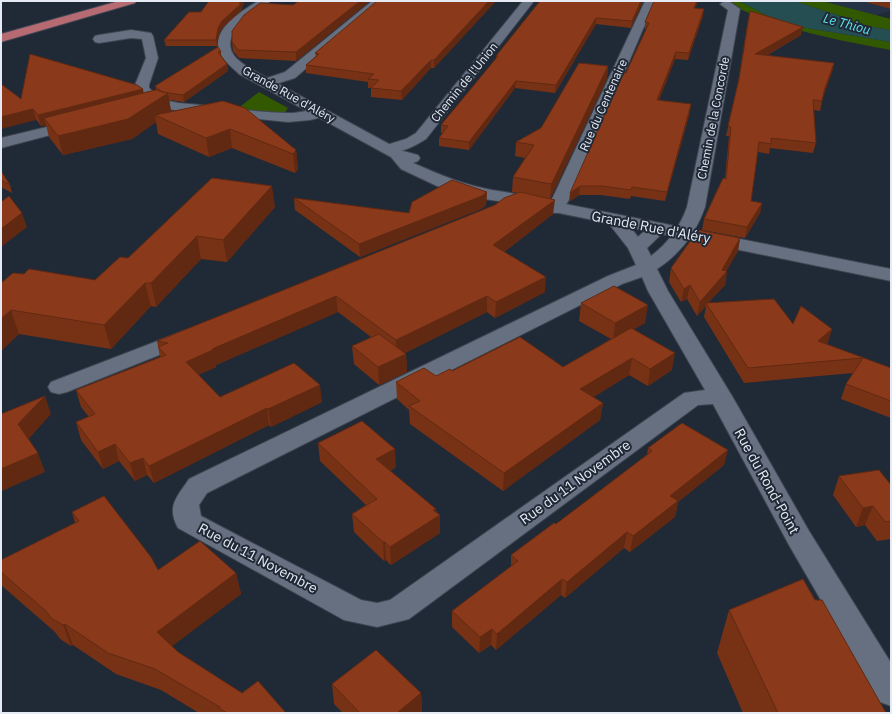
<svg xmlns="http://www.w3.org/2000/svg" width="892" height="714" viewBox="0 0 892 714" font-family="'IBM Plex Sans',sans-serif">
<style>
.built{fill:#253144}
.green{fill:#335900}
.water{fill:#244e52}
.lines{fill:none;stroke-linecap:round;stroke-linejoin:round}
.minor-casing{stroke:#3f4551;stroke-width:2}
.tertiary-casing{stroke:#3f4551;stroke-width:2}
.trunk-casing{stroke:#3f4551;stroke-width:2}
.minor{fill:#667080;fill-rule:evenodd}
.tertiary{fill:#667080;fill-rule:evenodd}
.trunk{fill:#b66b72;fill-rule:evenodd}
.wall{fill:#773216}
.shaded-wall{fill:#612912}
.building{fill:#8a3a1a;stroke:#612912}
.labels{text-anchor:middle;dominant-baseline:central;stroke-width:4;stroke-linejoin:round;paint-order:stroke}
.far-street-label{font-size:12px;fill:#e5eaf4;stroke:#202936}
.far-water-label{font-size:13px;font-style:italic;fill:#5ee7f4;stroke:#202936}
.street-label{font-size:14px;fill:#e5eaf4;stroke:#202936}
</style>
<rect width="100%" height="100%" fill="#202936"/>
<path class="built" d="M822,1H891V11L876,15Z"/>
<path class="green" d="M724,1H739L768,16L801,27L891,42V50C833,39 776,29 724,1Z
M794,1H822L891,19V30L860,25L843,17Z
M259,92L288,108L284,114L237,109Z"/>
<path class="water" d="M739,1H794L843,17L860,25L891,30V42L801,27L768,16Z"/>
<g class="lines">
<defs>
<path id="minor" d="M372,1H384L295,78L266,87L261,86L259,83L261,80L285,72Z
M523,1H534L426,139C415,146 396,156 383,152L380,149L383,146L406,139L416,133Z
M645,1H655L571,197L561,212L555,213L549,212L546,208L553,197Z
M725,1L730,2L740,9L705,207C696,233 680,254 657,269L668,291L732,396L809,531L891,663V706L880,702L789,545L713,404L698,405L409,619L377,627L344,620L178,528C166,506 177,497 189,479L608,276L636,265L628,248L606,220L609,216C624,212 629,226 638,237C647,229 653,221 665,224L668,228L647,248L651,256C668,243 680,227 687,207L728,10L720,4ZM642,277L648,291L705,390L684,393L390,600L377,603L361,600L201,516L199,505L207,493L622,284Z
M131,30L151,33L153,36L158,58L149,85V88L163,100L179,103C215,106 251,112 287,113C299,114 315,107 326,110L328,113L326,116L310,120L288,122L179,111L153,106L138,92L135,85L146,58L142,39L131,38L99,43L95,42L93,39L95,36L99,35Z
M76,120L81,121L83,124L81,127L1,148V138Z
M186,330L194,331L197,336L194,341L67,392L59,394L51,392L48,387L51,382Z"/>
<path id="tertiary" d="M258,1H270C267,6 260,9 255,13C241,23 220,40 236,58C240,62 245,65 249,68L389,144L403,151L418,155L420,158L418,161L413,163C445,177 469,187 505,192L891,269V281L505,202L477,198L437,186L401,169L391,157L239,74C232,67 222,60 219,50C212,29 243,10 258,1Z"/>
<path id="trunk" d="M119,1H136L135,3L1,42V34Z"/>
</defs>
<use href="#minor" class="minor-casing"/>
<use href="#tertiary" class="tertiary-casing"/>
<use href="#trunk" class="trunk-casing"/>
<use href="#minor" class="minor"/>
<use href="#tertiary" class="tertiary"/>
<use href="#trunk" class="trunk"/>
</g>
<path class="wall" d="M209,1H245L242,7V10L223,27L219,34L217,46H166L164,40L201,12Z
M299,1H370L296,61L239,58L233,51L232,42Z
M496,1L434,68H431L402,100L371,97V88H368V82L306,73V65L316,56L315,53Z
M540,1H643L631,28L596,24L555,93L515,88L469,150L439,146V138L443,133H441V125L496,59V56Z
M862,1H891V9Z
M696,9L703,16L688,60L675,59L659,100L690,112L665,201L631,196L630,199L601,195H579L569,202L626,73L646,29H645V22Z
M748,19L801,35L766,56L834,63L832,72L823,96L820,111L813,110L816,143L813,153L770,148L769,154L758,152L751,201L762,203L760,213L745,238L702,230L704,219L725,178L729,136H726L738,83Z
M218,47L221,52V56L227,64L228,71L184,102L169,100L171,111L169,112L223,101L296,150L298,169L295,173L232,148L209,157L158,134L156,122L132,139L63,155L49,137L46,125L41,126L21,99L143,89V93L156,90L155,86Z
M608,66L607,79L550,199L553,214L504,252L545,292L495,318L487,312L405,353L406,354L407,372L379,385L354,364L352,346L371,337L338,312L216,365V367L198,375L220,397L322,402L271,427L269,425L154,483L147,475L135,481L119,461L103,469L81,440L76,422L89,417L81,407L76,390L160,357L157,341L495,205L518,193L512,192L513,177L525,158L515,156L516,142L541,128Z
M1,171L10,185L12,193L1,187Z
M487,192L486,205L481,209L360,257L295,210L294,198L409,213Z
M275,207L227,262L201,259L156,307L151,306L111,349L19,334L1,351L13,273L24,274L95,280L128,258Z
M740,238L738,251L726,271H727L725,285L708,303L793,324L832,329L827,345L891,368V418L841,399L846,384L853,373L744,383L704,317L706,306L697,316L687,299L681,302L669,282L671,268Z
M581,303L645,323L634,329L672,370L648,386L629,375L593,397L603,403L600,420L503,491L410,424L409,410L397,399L396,382L436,376L452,371L563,367L611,339L579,321Z
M318,443L396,467L390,471L436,509L440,533L391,565L386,560L384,561L354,532L352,514L366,505L320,461Z
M648,448L724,465L678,502L675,517L630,552L624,548L565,598L561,595L496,650L491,645L479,653L452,627V611L511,567V555L556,524L647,455Z
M839,476L891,485V539L877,541L865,525L856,527L833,495Z
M72,512L158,570L236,573L241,594L172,646L178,652L242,693L286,713H199L161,690L116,674L73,645L71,646L60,639L55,632L1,585V560L75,523Z
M815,600L886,713H743L717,653L729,610Z
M332,684L421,693L422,712L421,713H343L334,704Z"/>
<path class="shaded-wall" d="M241,1H245L242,7V10L223,27L219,34L217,46L216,40L218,28L222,21L239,3Z
M360,1H370L296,61V52Z
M489,1H496L434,68V60Z
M641,1H643L631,28L632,21Z
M697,1H698L693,15L694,8Z
M704,9L703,16L688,60L689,53Z
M596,18V24L555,93L556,85Z
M803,27L801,35L753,63L755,54Z
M676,52L675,59L656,108L657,100Z
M431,60V68L402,100L401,91Z
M834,63L832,72L822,101L824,91Z
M227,64L228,71L184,102L183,95Z
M608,66L607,79L550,199L551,184Z
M516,81L515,88L469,150V142Z
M143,89L145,100L44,118L46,125L41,126L38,115Z
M168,93L171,111L161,118L155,115L156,122L132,139L63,155L58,136Z
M691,104L690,112L665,201L667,192Z
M33,109L36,120L1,129V117Z
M230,129L232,148L209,157L206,138Z
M296,150L298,169L295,173L293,154Z
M272,186L275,207L227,262L223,240Z
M580,186L579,195L569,202L570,193Z
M487,192L486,205L481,209L360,257L359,244Z
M555,200L553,214L492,261L493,245Z
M762,203L760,213L745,238L747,227Z
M22,213L27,227L1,247V229Z
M197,236L201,259L156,307L151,283Z
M740,238L738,251L723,277L727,271L725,285L707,304L706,303V306L697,316L700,302L722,270Z
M546,277L545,292L495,318L496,302Z
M145,283L151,306L111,349L104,325Z
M690,285L687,299L681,302L684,289Z
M336,296L338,312L216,365V367L189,379L186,362L212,349Z
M487,296V312L397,357L396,340Z
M648,305L645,323L613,341L615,323Z
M11,310L19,334L1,351V319Z
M832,329L827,344L814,356L818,341Z
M675,353L672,370L648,386L650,369Z
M406,354L407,372L379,385L378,367Z
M632,358L629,375L578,407L580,389Z
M320,385L322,402L271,427L268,409Z
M45,396L51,414L25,443L18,424Z
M603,403L600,420L503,491L504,473Z
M267,408L269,425L154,483L149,466Z
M115,444L119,461L103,469L98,452Z
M395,449L396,467L377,477L376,459Z
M728,450L724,465L678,502L675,517L630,552L633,536L670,496Z
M38,453L45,472L2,491L1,488V469Z
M143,458L147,475L135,481L130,463Z
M873,506L865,525L856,527L863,508Z
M436,509V517L440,515V533L391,565L390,547Z
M627,532L624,548L565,598L567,582Z
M383,542H385L386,560L384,561Z
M236,573L241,594L163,653L157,632Z
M562,579L561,595L496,650L497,634Z
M65,624L73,645L71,646L63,625Z
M492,629L491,645L479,653L480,637Z
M421,693L422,712L421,713H397Z"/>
<path class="building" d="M209,1H241L239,3L241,4L222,21L218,28L216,40H164L189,12H201Z
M299,1H360L296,52L238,50L232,42V31L244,15L260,3L293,5Z
M377,1H489L434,60H431L401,91L371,88L379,80L368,79L374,74L306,65L319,54L315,53Z
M540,1H641L632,21L596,18L556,85L516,81L469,142L439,138L448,126L441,125L498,56H496Z
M654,1H697L694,8L704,9L689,53L676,52L657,100L691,104L667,192L632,187L631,190L602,186H580L570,193L623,73H626L649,23L645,22Z
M750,11L803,27L755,54L834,63L824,91L822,101L813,100L816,143L771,138V144L759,142L751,201L762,203L747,227L704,219L723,178L726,179L731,127L728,126L739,79Z
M218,47L221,52H218L227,64L183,95L162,92L155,86Z
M30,54L137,85L143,89L38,115L33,109L1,117V84L21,99Z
M579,63L608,66L553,181L551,184L513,177L534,145L516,142L541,128Z
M155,90L168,93L128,119L58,136L44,118Z
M223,101L245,108L296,150L293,154L230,129L206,138L155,115Z
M1,171L10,185L1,180Z
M212,178L272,186L223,240L197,236L151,283H145L104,325L11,310L1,319V283L13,273L24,274L29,269L95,280L120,257L128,258Z
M452,180L487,192L482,196L359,244L294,198L409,213L412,202Z
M520,192L555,200L493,245L546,277L496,302L487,296L396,340L336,296L212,349L213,350L186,362L220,397L294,363L320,385L268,409L267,408L149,466L143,458L130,463L115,444L98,452L76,422L95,414L76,390L166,355L158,347L168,343L157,341L495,205L504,198Z
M9,196L22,213L1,229V202Z
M698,230L740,238L722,270L727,271L700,302L690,285L684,289L671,268Z
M614,286L648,305L615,323L581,303Z
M774,299L793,324L801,306L832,329L818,341L891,368V401L846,384L863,358L748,368L706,303Z
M631,328L675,353L650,369L632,358L580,389L603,403L504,473L409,406L420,401L396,382L424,368L436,376L450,369L452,371L520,337L563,367Z
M379,334L406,354L378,367L352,346Z
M45,396L18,424L38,453L1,469V414Z
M362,421L395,449L376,459L436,509L433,510L440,515L390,547L385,542H383L352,514L377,499L318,443Z
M682,423L728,450L670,496L678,501L633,536L627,532L567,582L562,579L497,634L492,629L480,637L452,611L518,561L511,555L554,523L556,524L652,451L648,448Z
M879,470L891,485V521L885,522L873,506L863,508L839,476Z
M104,496L151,557L158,570L200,541L236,573L157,632L178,652L242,693L258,681L286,713H227L219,708L220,707L155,669L108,653L65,624L63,625L51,618L46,611L1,572V560L79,521L72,512Z
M803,579L815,600H822L886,713H778L729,610Z
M376,650L421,693L397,713H360L332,684Z"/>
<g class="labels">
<g class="far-street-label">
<text transform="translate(464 82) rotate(-51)">Chemin de l'Union</text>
<text transform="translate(289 94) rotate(29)">Grande Rue d'Aléry</text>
<text transform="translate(603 105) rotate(-66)">Rue du Centenaire</text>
<text transform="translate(713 118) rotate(-79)">Chemin de la Concorde</text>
</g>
<g class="far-water-label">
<text transform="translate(847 24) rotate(15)">Le Thiou</text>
</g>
<g class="street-label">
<text transform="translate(651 227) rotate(11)">Grande Rue d'Aléry</text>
<text transform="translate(767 481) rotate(61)">Rue du Rond-Point</text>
<text transform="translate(575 482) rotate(-36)">Rue du 11 Novembre</text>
<text transform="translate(258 558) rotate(28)">Rue du 11 Novembre</text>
</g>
</g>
<rect width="892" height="714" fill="none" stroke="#e5eaf4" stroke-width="4"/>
</svg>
